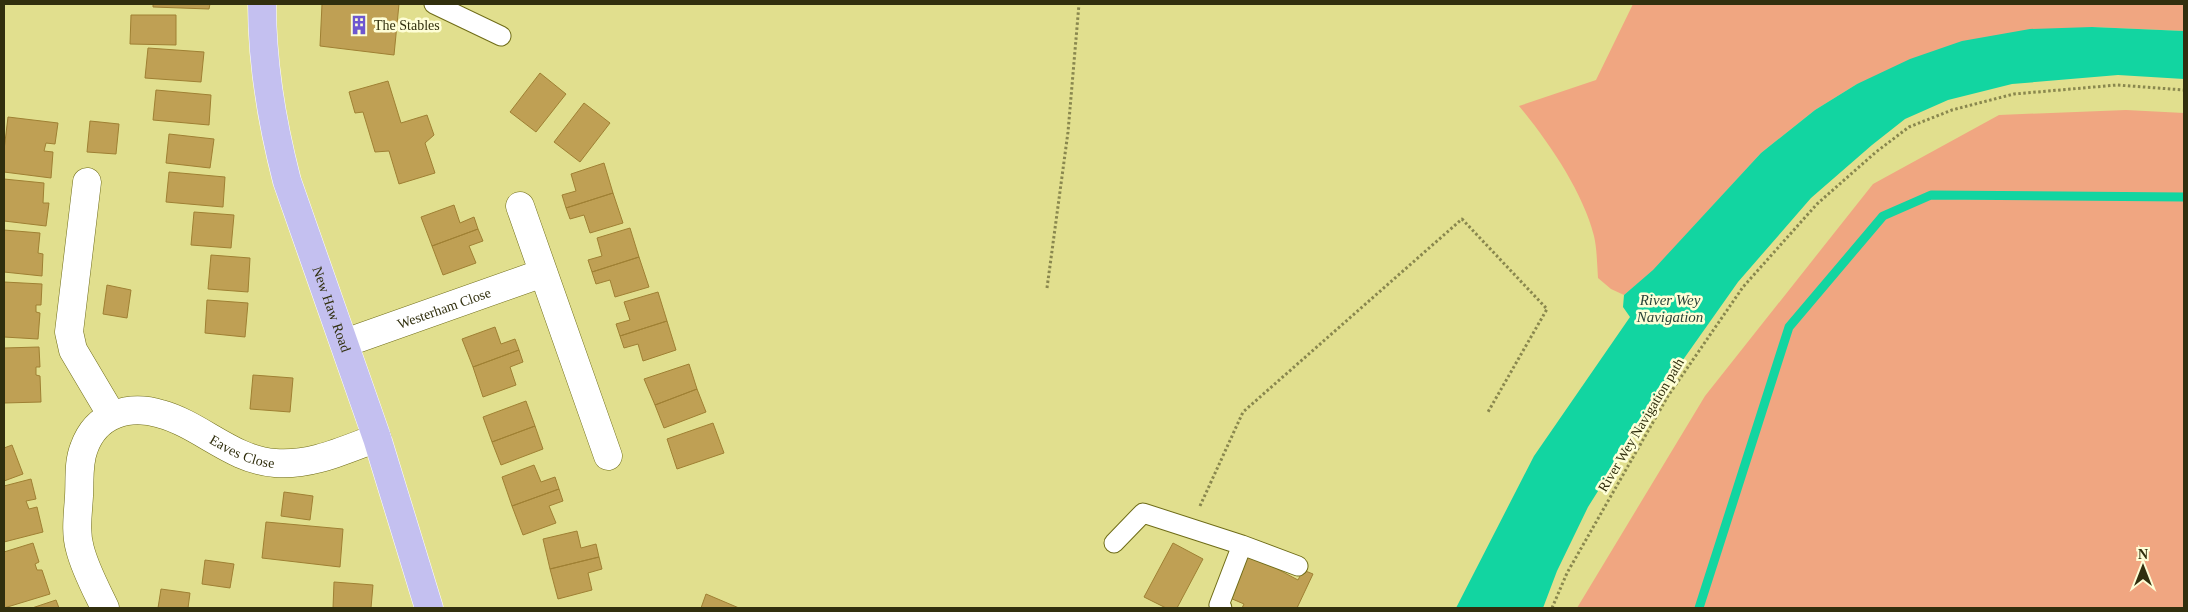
<svg xmlns="http://www.w3.org/2000/svg" width="2188" height="612" viewBox="0 0 2188 612" font-family="'Times New Roman',serif">
<style>
.green{fill:#f0a681}
.water{fill:#12d5a1}
.lines{fill:none;stroke-linecap:round;stroke-linejoin:round}
.stream{stroke:#12d5a1;stroke-width:9}
.building{fill:#bfa054;stroke:#9f8033}
.service-casing{stroke:#6f6c17;stroke-width:21}
.minor-casing{stroke:#6f6c17;stroke-width:29}
.primary-casing{stroke:#fff;stroke-width:29}
.path{stroke:#89874e;stroke-width:3;stroke-dasharray:2.5 2.5;stroke-linecap:butt}
.service{stroke:#fff;stroke-width:19}
.minor{stroke:#fff;stroke-width:28}
.primary{stroke:#c4c0f0;stroke-width:28}
.labels{text-anchor:middle;dominant-baseline:central;stroke-width:5;stroke-linejoin:round;paint-order:stroke}
.poi-label{font-size:14px;fill:#312f0e;stroke:#fefed6;text-anchor:start}
.street-label{font-size:14px;fill:#312f0e;stroke:#fefed6}
.water-label{font-size:15px;font-style:italic;fill:#284238;stroke:#fefed6}
</style>
<rect width="100%" height="100%" fill="#e1df8e"/>
<path class="green" d="M1633,4H2184V31L2093,27L1857,84L1815,110L1761,153L1653,271L1624,295L1611,289L1598,278C1597,264 1597,249 1594,236C1583,192 1548,141 1519,106L1596,80Z
M2126,110L2184,113V608H1577L1705,396L1873,184L1999,115Z"/>
<path class="water" d="M2092,27L2184,31V79L2118,75L2012,84L1948,100L1905,119L1872,145L1811,198L1738,282L1661,391L1588,507L1557,571L1543,608H1456L1534,456L1630,317L1623,307L1624,295L1653,270L1761,153L1815,110L1857,84L1910,59L1962,41L2030,29Z"/>
<g class="lines">
<path class="stream" d="M1699,608L1789,327L1883,216L1931,195L2184,197"/>
</g>
<path class="building" d="M153,4H210L209,9L153,7Z
M322,4H399L394,55L320,46Z
M131,15H176V45L130,44Z
M148,48L204,52L201,82L145,78Z
M540,73L566,94L536,132L510,112Z
M388,81L401,123L427,115L434,135L425,143L435,173L399,184L389,151L375,152L363,112L355,113L349,92Z
M156,90L211,95L209,125L153,120Z
M584,103L610,123L580,162L554,142Z
M8,117L58,123L55,144L46,143L44,151L53,152L51,178L4,172V150Z
M90,121L119,124L116,154L87,152Z
M169,134L214,139L210,168L166,163Z
M604,163L613,193L566,208L562,195L576,191L571,174Z
M169,172L225,177L223,207L166,202Z
M4,179L44,183L43,203H49L46,226L4,221Z
M613,193L623,223L590,233L584,215L570,219L566,208Z
M454,205L460,223L474,217L478,229L432,246L421,217Z
M194,212L234,215L231,248L191,245Z
M630,228L639,257L592,272L588,260L602,256L597,238Z
M478,229L483,241L469,246L476,263L443,275L432,246Z
M4,230L40,233L38,253L43,254L42,276L4,272Z
M211,255L250,258L248,292L208,289Z
M639,257L649,287L615,297L610,280L596,284L592,272Z
M4,282L42,284L41,305H36V312L40,313L38,339L4,337Z
M107,285L131,290L127,318L103,314Z
M658,292L667,321L620,336L616,324L630,320L624,302Z
M207,300L248,303L245,337L205,333Z
M667,321L676,350L643,361L638,344L624,348L620,336Z
M495,327L501,344L515,339L519,350L473,367L462,339Z
M39,347L40,367H36V375L40,376L41,402L4,403V348Z
M519,350L523,362L510,367L516,385L483,397L473,367Z
M689,364L697,389L655,405L644,379Z
M253,375L293,378L290,412L250,409Z
M697,389L706,412L664,428L655,405Z
M526,401L535,426L492,442L483,417Z
M713,423L724,453L677,469L667,439Z
M535,426L543,449L501,465L492,442Z
M12,445L23,474L4,481V448Z
M534,465L541,482L555,477L559,489L512,506L502,477Z
M31,479L36,499L26,501L29,509L37,507L43,532L4,542V486Z
M559,489L563,501L549,506L556,523L523,535L512,506Z
M284,492L313,496L310,520L281,516Z
M266,522L343,529L340,567L262,558Z
M577,531L581,548L596,544L599,557L550,569L543,539Z
M33,543L39,562L35,564L37,570H42L50,594L4,608V552Z
M1173,543L1203,559L1177,608H1166L1144,597Z
M1249,554L1298,580L1303,570L1313,574L1297,608H1242L1244,604L1230,598Z
M599,557L602,569L588,573L592,590L558,599L550,569Z
M205,560L234,564L230,588L202,584Z
M334,582L373,585L371,608H333Z
M161,589L190,593L188,608H158Z
M706,594L739,608H701Z
M56,600L59,608H32Z"/>
<g class="lines">
<defs>
<path id="service" d="M434,4L501,36
M1114,543L1143,513L1242,545
M1222,608L1219,605L1242,545L1298,566"/>
<g id="minor">
<path d="M87,182L69,332L73,350L111,414"/>
<path d="M520,206L608,456"/>
<path id="s1" d="M345,343L543,273"/>
<path id="s2" d="M105,608C96,589 85,569 80,549C75,532 78,514 79,496C80,480 78,463 84,448C96,414 129,404 161,414C201,425 232,460 275,463C311,466 344,450 377,438"/>
</g>
<g id="primary">
<path id="s3" d="M262,4C262,64 272,123 287,181L377,438L429,608"/>
</g>
</defs>
<use href="#service" class="service-casing"/>
<use href="#minor" class="minor-casing"/>
<use href="#primary" class="primary-casing"/>
<path class="path" d="M1047,288L1068,132L1079,4
M1200,506L1243,412L1462,219L1547,309L1488,412
M1552,608L1567,573L1668,396L1743,287L1817,204L1876,152L1909,127L1952,110L2014,94L2117,85L2184,90"/>
<use href="#service" class="service"/>
<use href="#minor" class="minor"/>
<use href="#primary" class="primary"/>
</g>
<defs>
<symbol id="building-bare" viewBox="-9 -9 18 18"><path d="M-4-6H4V6H1V3H-1V6H-4ZM-2.5-4.3h1.7v1.8h-1.7ZM.8-4.3h1.7v1.8H.8ZM-2.5-1h1.7V.8h-1.7ZM.8-1h1.7V.8H.8Z" fill="#6d57d0" stroke="#fefed6" stroke-width="2.5" paint-order="stroke"/></symbol>
</defs>
<g fill-rule="evenodd">
<use href="#building-bare" x="345" y="11" width="28" height="28"/>
</g>
<g class="labels">
<g class="poi-label">
<text x="374" y="25">The Stables</text>
</g>
<g class="street-label">
<text stroke="none"><textPath href="#s3" startOffset="315">New Haw Road</textPath></text>
<text stroke="none"><textPath href="#s1" startOffset="105">Westerham Close</textPath></text>
<text transform="translate(1641 425) rotate(-59)">River Wey Navigation path</text>
<text stroke="none"><textPath href="#s2" startOffset="350">Eaves Close</textPath></text>
</g>
<g class="water-label">
<text x="1670" y="300">River Wey<tspan x="1670" dy="17">Navigation</tspan></text>
</g>
</g>
<rect width="2188" height="612" fill="none" stroke="#312f0e" stroke-width="10"/>
<g transform="translate(2143 567)" stroke="#fefed6" stroke-width="4" paint-order="stroke">
<path d="M0-4L9 19L0 12L-9 19Z" fill="#312f0e"/>
<text y="-8" font-size="14" font-weight="bold" text-anchor="middle" fill="#312f0e">N</text>
</g>
</svg>
